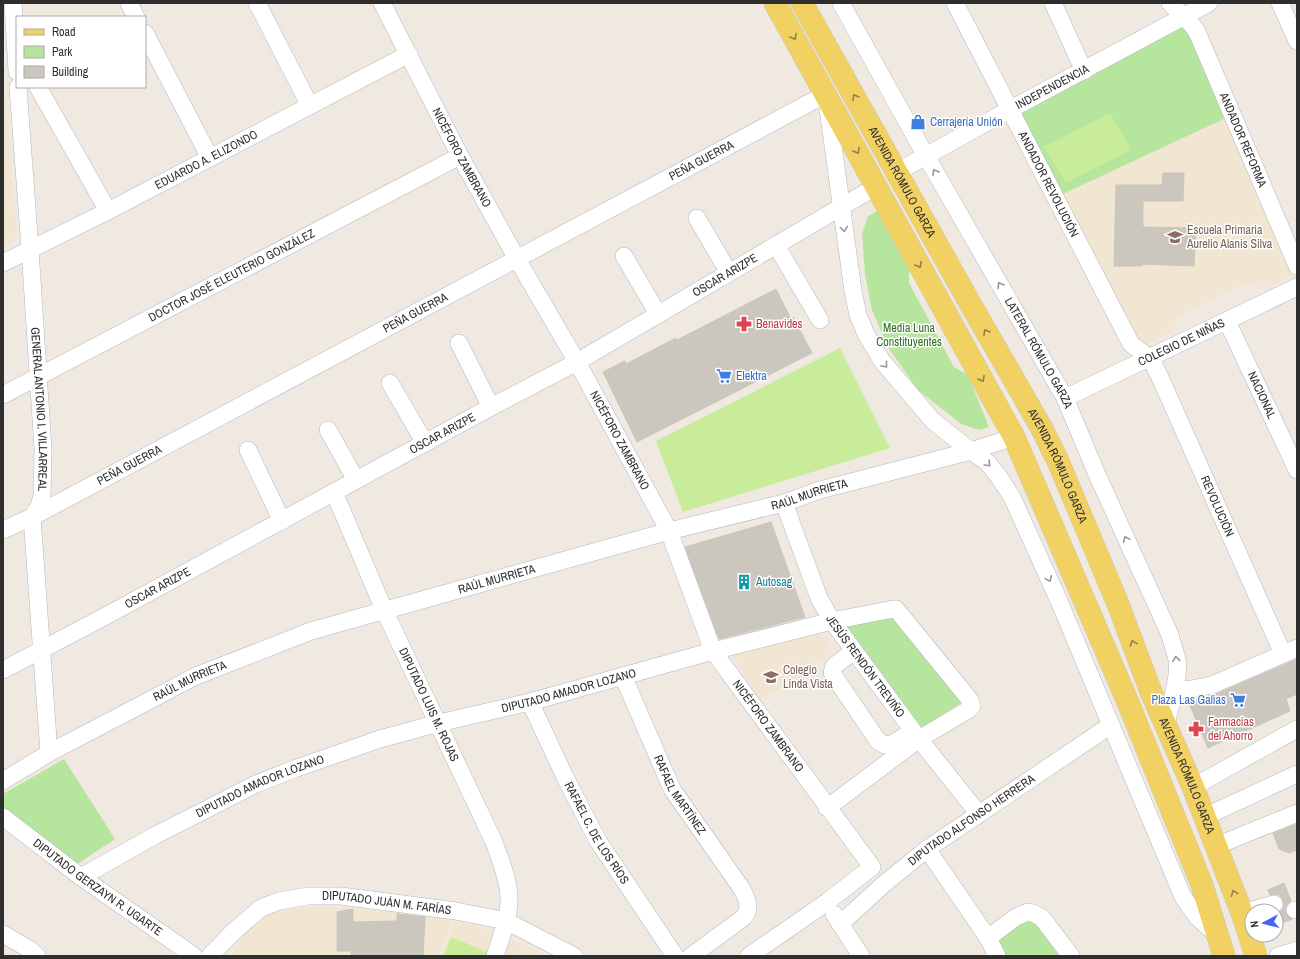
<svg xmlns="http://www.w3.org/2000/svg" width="1300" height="959" viewBox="0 0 1300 959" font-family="'Archivo Narrow',sans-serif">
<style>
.education{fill:#f0e6d1}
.green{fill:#b6e59e}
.pitch{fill:#c9ec9a}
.building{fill:#cbc7bf;stroke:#cbc5ba}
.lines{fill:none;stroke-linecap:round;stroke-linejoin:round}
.minor-casing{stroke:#b4b7c1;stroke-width:18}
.major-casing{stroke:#c9c9c9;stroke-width:23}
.minor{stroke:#fff;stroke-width:17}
.major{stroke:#f2d163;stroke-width:22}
.oneway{stroke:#908048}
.oneway2{stroke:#969696}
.labels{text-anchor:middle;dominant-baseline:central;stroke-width:3;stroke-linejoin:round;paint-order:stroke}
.street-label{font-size:12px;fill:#2e2e2e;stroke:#fff}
.shop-label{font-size:12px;fill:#366cbe;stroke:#fff;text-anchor:start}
.education-label{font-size:12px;fill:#785e54;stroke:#fff;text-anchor:start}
.health-label{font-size:12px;fill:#be3a42;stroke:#fff;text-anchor:start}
.park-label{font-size:12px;fill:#2c6e1b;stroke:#fff}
.culture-label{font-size:12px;fill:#0d838f;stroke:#fff;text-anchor:start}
</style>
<rect width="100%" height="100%" fill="#efe9e1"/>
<path class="education" d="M3,72L17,232L12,242L3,247Z
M1228,117L1296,274L1262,290L1251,281L1176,317L1172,333L1143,344L1126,342L1050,200Z
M815,627L832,653L761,700L731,653Z
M292,907L402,911L454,917L439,956H232L250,923L277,909Z
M456,920L503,935L547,956H442Z"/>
<path class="green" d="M1185,23L1228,117L1050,200L1007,118Z
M878,211L909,266V283L954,367L968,375L989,427L979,430L961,424L918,390L888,347L872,310L865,274L862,234L868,216Z
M893,610L962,702L918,731L840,627Z
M64,759L115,839L76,865L3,814V794Z
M1031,915L1059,956H1002L996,941Z"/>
<path class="pitch" d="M1110,113L1131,150L1066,183L1044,147Z
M840,348L890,448L683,512L656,441Z
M451,937L487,952L485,956H443Z"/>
<path class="building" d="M1163,173H1184L1183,201H1143V227L1196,228L1194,266L1142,264V266H1114L1116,185H1162Z
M776,289L791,319L793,317L812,353L637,442L603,372L625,361L626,364L676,338L677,340Z
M771,522L805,617L719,639L685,547Z
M1297,659V694L1286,699L1290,711L1208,748L1188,701L1216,694Z
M1297,824V850L1289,853L1279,849L1273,833Z
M1284,883L1291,901L1287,905L1285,910L1287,915L1292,919L1282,923L1278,913L1281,911L1284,907L1283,901L1281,897L1277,894L1270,895L1268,890Z
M353,909V922L397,921V914L425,917L423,956H351V951H337V912Z"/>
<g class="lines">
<defs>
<g id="minor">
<path d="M13,3L17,72"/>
<path d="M129,3L136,17"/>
<path d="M257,3L310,106"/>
<path id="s1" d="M382,3L460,156L517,259L577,362L669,531L713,651L872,867L827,902L749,956"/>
<path id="s2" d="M841,3L926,156L1065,398L1095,470L1170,635C1172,643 1175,651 1177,659C1180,677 1170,706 1166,724"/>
<path id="s3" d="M955,3L1131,344L1150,358L1159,375L1283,654"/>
<path d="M1053,3L1084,71"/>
<path id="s4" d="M1170,3L1192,25L1197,32L1297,266"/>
<path d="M1280,3L1297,41"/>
<path d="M145,33L210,158"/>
<path id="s5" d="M18,87L30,249L43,449L42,496L39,506L32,517L49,753"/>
<path d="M38,87L108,211"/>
<path id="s6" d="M897,172L1009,110L1209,3"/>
<path d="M697,218L729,273"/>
<path d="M776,245L820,320"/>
<path d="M624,256L658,314"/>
<path id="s7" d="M3,263L108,211L409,54"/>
<path id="s8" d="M1227,321L1297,470"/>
<path d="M459,343L491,407"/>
<path d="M390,383L425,443"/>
<path id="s9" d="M3,395L460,156"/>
<path id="s10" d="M1065,398L1297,287"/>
<path d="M328,430L356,480"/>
<path d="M248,450L282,521"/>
<path id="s11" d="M334,492L385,612L494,842C500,859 508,878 509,896C510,916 501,937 495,956"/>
<path id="s12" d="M784,503L819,598L832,621L919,739L978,813"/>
<path id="s13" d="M3,530L32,517L826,94L853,291L858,315L866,334L882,361L933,421L971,451L987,462L999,477L1012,497L1059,601L1183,897L1198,918L1217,935"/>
<path d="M854,651L834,666L832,673L878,741L885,745L892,744L913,731"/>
<path id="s14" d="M3,670L102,618L491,407L577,362L877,186"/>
<path id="s15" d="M623,676L672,789L742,889C747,899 752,909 743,918L691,956"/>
<path d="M1175,690L1192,689L1212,685L1297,648"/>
<path id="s16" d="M530,702L565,777L598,841L675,956"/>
<path id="s17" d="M3,781L49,753L196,676L311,631L669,531L784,503L820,490L971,451L1014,437"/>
<path d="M1193,787L1297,729"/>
<path id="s18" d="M3,817L81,877L194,956"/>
<path d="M1204,817L1297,774"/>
<path d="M1216,846L1297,813"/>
<path d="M927,849L988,938L997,956"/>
<path id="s19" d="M81,877L154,836L256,784L294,769L380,739L439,723L530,702L713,651L832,621L893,609H896L970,700L972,706L968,710L919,739L827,808"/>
<path d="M1295,910H1297"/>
<path d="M1242,913L1274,904"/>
<path d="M834,914L861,956"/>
<path id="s20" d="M840,924L884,884L927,849L1111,725"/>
<path d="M3,934L29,949L37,956"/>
<path d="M988,938L1016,917L1028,912L1033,913L1042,918L1071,956"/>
<path id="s21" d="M210,956L233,932L261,908L279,901L308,896H341L456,911L506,921L574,956"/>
<path d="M1278,956L1297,950"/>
</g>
<g id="major">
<path d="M775,3L1014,437L1127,700L1202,885L1224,956"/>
<path id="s22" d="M802,3L967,298L1041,427L1058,461L1118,604L1151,692L1193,787L1242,913L1256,956"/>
</g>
</defs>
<use href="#minor" class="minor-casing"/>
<use href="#major" class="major-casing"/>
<use href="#minor" class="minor"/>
<use href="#major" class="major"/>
</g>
<defs><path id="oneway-chevron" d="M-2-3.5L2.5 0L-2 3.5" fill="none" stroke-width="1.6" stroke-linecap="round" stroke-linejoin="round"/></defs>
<g class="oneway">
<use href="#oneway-chevron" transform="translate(794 37) rotate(61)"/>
<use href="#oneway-chevron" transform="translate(855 97) rotate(-120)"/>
<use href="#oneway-chevron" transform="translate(857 151) rotate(61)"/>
<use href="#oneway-chevron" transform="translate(919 265) rotate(61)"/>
<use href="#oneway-chevron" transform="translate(986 332) rotate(-120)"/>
<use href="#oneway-chevron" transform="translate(982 379) rotate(61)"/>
<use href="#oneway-chevron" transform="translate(1133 643) rotate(-111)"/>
<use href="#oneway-chevron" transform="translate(1234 893) rotate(-111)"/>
</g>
<g class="oneway2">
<use href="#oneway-chevron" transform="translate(935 172) rotate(-120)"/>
<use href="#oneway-chevron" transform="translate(844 229) rotate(82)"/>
<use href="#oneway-chevron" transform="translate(1000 285) rotate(-120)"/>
<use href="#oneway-chevron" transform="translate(885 365) rotate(50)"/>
<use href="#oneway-chevron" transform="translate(988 464) rotate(45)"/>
<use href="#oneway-chevron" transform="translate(1126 539) rotate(-114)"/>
<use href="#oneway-chevron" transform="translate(1049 579) rotate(66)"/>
<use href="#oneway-chevron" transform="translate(1176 659) rotate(-99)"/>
</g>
<defs>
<symbol id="shop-bare" viewBox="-9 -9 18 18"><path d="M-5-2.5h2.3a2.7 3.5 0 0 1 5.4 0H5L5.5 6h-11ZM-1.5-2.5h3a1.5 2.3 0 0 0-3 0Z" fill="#3f7fe0" stroke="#fff" stroke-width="2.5" paint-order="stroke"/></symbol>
<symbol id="school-bare" viewBox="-9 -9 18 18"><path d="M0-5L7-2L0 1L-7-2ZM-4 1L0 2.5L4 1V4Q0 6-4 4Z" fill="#8d6e63" stroke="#fff" stroke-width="2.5" paint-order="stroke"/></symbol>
<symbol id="pharmacy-bare" viewBox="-9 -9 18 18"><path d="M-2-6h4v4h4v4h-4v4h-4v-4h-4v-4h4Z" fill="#e0444e" stroke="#fff" stroke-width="2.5" paint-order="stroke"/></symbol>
<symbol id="supermarket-bare" viewBox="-9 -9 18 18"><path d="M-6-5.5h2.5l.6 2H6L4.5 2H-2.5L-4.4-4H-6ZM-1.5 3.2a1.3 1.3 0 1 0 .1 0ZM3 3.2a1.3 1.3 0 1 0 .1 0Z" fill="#3f7fe0" stroke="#fff" stroke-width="2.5" paint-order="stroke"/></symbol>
<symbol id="building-bare" viewBox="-9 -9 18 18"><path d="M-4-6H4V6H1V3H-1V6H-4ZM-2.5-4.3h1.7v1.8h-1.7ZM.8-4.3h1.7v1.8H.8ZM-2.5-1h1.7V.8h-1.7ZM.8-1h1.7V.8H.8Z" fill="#0f9aa8" stroke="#fff" stroke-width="2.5" paint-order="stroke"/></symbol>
</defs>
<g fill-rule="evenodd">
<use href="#shop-bare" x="907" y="111" width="22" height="22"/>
<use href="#school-bare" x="1164" y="226" width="22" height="22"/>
<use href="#pharmacy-bare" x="733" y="313" width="22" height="22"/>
<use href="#supermarket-bare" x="713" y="365" width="22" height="22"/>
<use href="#building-bare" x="733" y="571" width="22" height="22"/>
<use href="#school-bare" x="760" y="666" width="22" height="22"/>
<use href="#supermarket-bare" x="1227" y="689" width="22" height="22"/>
<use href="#pharmacy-bare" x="1185" y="718" width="22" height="22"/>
</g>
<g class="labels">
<g class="street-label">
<text stroke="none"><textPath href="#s6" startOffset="177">INDEPENDENCIA</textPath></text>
<text stroke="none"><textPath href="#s4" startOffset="157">ANDADOR REFORMA</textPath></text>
<text stroke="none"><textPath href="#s1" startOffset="174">NICÉFORO ZAMBRANO</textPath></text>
<text stroke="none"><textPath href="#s7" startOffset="228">EDUARDO A. ELIZONDO</textPath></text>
<text stroke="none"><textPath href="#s13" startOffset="790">PEÑA GUERRA</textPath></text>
<text stroke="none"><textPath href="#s22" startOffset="205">AVENIDA RÓMULO GARZA</textPath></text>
<text stroke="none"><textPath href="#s3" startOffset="204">ANDADOR REVOLUCIÓN</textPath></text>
<text stroke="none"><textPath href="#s9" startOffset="258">DOCTOR JOSÉ ELEUTERIO GONZÁLEZ</textPath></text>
<text stroke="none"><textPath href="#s14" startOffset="823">OSCAR ARIZPE</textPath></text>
<text stroke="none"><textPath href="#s13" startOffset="466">PEÑA GUERRA</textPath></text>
<text stroke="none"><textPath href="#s10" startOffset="129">COLEGIO DE NIÑAS</textPath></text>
<text stroke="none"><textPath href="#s2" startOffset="402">LATERAL RÓMULO GARZA</textPath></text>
<text stroke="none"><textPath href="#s8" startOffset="82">NACIONAL</textPath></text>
<text stroke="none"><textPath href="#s5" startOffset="323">GENERAL ANTONIO I. VILLARREAL</textPath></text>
<text stroke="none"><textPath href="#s14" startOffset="499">OSCAR ARIZPE</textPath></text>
<text stroke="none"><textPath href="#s1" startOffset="498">NICÉFORO ZAMBRANO</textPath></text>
<text stroke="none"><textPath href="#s13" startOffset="142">PEÑA GUERRA</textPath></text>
<text stroke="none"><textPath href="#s22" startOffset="529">AVENIDA RÓMULO GARZA</textPath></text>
<text stroke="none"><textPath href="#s17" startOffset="860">RAÚL MURRIETA</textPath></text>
<text stroke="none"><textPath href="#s3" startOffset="570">REVOLUCIÓN</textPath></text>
<text stroke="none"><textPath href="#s17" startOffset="536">RAÚL MURRIETA</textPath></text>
<text stroke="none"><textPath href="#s14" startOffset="175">OSCAR ARIZPE</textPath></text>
<text stroke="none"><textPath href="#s12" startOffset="184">JESÚS RENDÓN TREVIÑO</textPath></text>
<text stroke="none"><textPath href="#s17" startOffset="212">RAÚL MURRIETA</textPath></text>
<text stroke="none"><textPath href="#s19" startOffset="525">DIPUTADO AMADOR LOZANO</textPath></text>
<text stroke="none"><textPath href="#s11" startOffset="233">DIPUTADO LUIS M. ROJAS</textPath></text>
<text stroke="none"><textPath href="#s1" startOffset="822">NICÉFORO ZAMBRANO</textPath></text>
<text stroke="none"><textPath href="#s22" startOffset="865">AVENIDA RÓMULO GARZA</textPath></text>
<text stroke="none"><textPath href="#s19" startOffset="201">DIPUTADO AMADOR LOZANO</textPath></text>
<text stroke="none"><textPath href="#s15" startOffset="132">RAFAEL MARTÍNEZ</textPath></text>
<text stroke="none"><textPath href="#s20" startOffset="168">DIPUTADO ALFONSO HERRERA</textPath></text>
<text stroke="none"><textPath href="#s16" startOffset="147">RAFAEL C. DE LOS RÍOS</textPath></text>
<text stroke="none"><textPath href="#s18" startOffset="118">DIPUTADO GERZAYN R. UGARTE</textPath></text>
<text stroke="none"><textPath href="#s21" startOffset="198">DIPUTADO JUÁN M. FARÍAS</textPath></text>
</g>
<g class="shop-label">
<text x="930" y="122">Cerrajería Unión</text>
<text x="736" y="376">Elektra</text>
<text x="1226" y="700" text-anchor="end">Plaza Las Galias</text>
</g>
<g class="education-label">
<text x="1187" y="230">Escuela Primaria<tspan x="1187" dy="14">Aurelio Alanis Silva</tspan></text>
<text x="783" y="670">Colegio<tspan x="783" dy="14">Linda Vista</tspan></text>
</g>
<g class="health-label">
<text x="756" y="324">Benavides</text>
<text x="1208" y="722">Farmacias<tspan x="1208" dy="14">del Ahorro</tspan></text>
</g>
<g class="park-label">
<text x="909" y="328">Media Luna<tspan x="909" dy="14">Constituyentes</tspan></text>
</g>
<g class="culture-label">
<text x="756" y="582">Autosag</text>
</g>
</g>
<rect width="1300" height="959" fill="none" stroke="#2e2e2e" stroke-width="8"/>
<rect x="16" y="16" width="130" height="72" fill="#ffffff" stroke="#ababab"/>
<rect x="24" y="29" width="20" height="6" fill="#f2d163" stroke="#ababab"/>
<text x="52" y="36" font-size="12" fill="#2e2e2e">Road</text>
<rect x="24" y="46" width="20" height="12" fill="#b6e59e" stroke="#ababab"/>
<text x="52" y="56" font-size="12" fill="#2e2e2e">Park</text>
<rect x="24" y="66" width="20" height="12" fill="#cbc7bf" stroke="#ababab"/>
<text x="52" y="76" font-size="12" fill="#2e2e2e">Building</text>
<g transform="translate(1264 923) rotate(263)"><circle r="19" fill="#ffffff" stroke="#ababab"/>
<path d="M0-3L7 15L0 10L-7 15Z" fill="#4264fb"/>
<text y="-6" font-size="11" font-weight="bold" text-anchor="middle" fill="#2e2e2e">N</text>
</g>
</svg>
